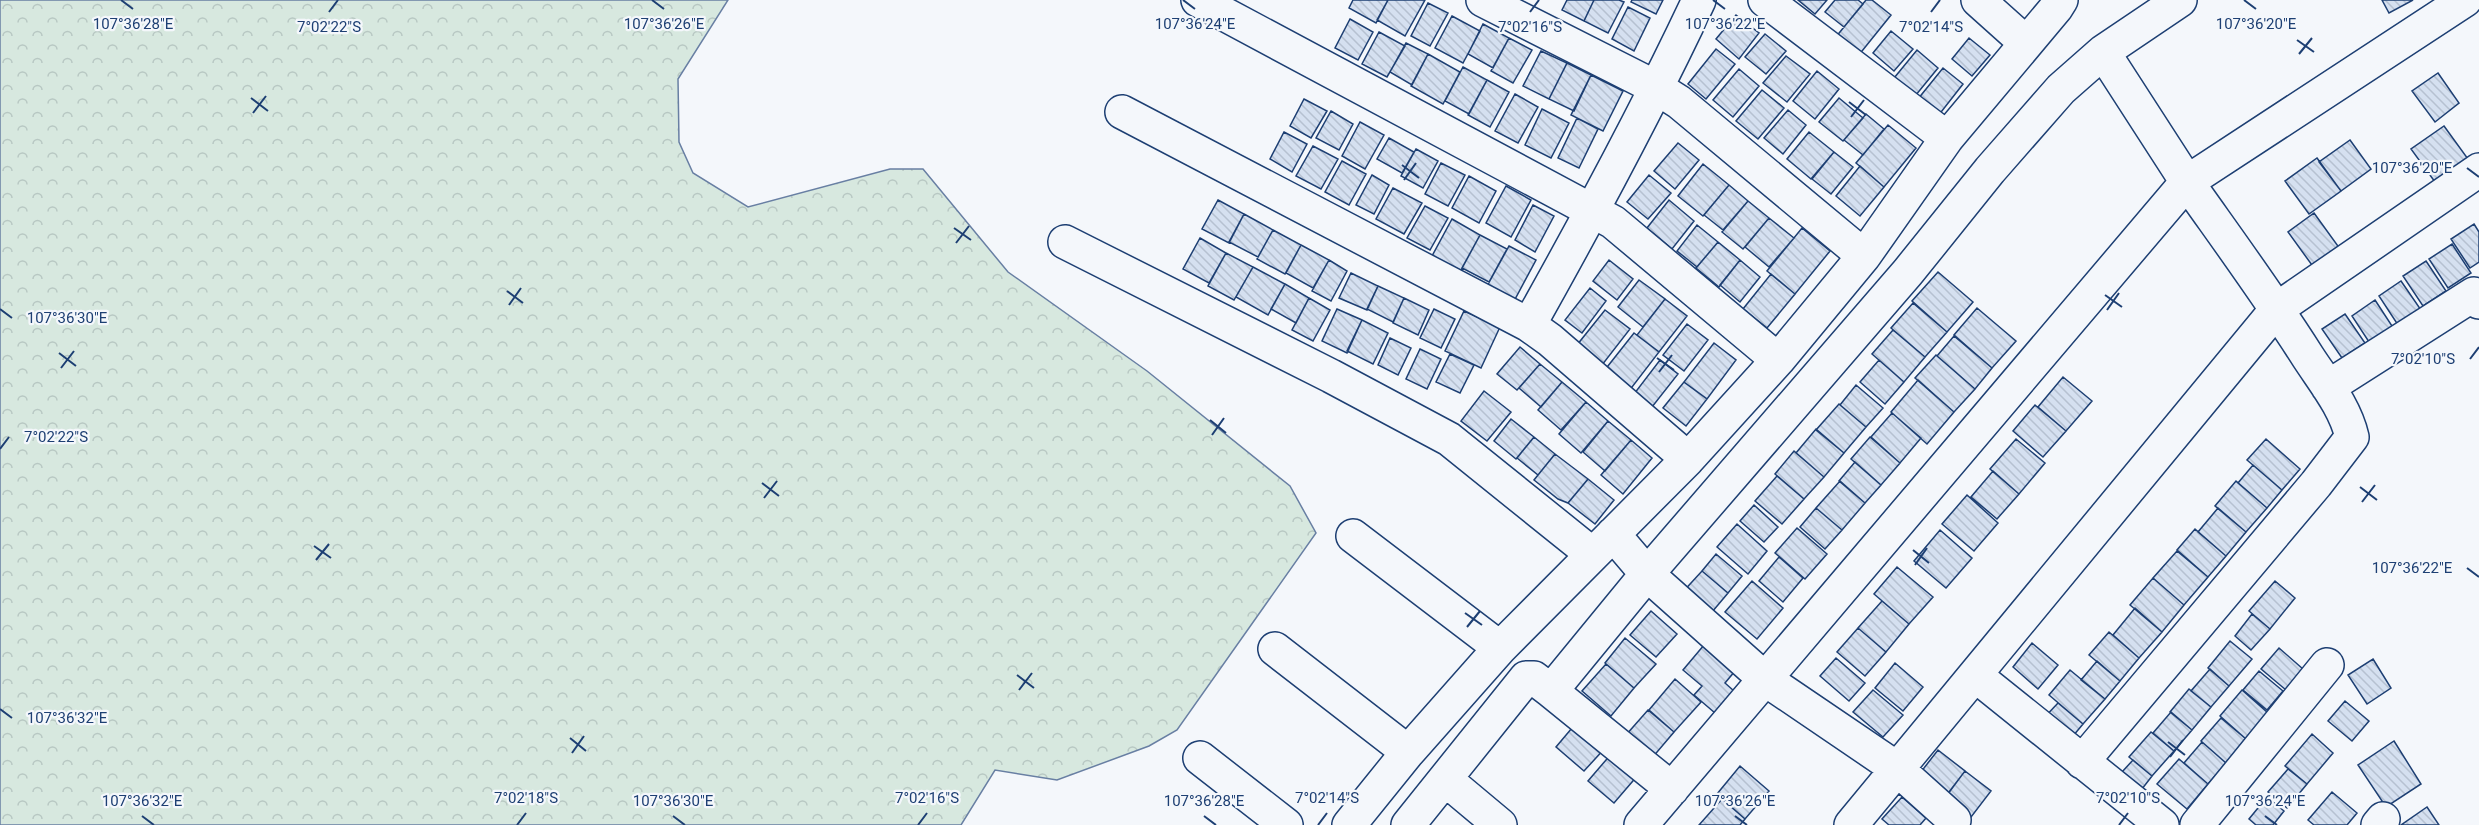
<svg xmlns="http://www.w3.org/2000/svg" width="2479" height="825" viewBox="0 0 2479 825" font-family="Roboto,sans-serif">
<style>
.forest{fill:url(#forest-crowns);stroke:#687fa3;stroke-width:1.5}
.building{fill:url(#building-back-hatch);stroke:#1d3f73;stroke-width:1.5}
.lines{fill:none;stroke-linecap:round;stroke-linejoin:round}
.minor-casing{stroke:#1d3f73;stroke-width:36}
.minor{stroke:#f4f7fb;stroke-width:33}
.ticks{fill:none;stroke:#1d3f73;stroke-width:2}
.ticks-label{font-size:15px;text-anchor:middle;fill:#1d3f73;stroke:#f4f7fb;stroke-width:4.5;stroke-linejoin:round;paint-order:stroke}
</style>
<defs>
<pattern id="forest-crowns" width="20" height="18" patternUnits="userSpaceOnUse" patternTransform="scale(1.5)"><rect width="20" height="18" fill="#d7e8df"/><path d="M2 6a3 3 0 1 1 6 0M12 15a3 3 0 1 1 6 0" fill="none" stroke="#b8c8c3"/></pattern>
<pattern id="building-back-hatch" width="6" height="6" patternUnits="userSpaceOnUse" patternTransform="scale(1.5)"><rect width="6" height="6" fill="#d5e0f0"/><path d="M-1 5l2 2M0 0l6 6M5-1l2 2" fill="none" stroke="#b6c1d1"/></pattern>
</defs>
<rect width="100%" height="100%" fill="#f4f7fb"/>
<path class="forest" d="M0,0H728L678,79L679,142L693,173L748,207L890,169H923L1008,272L1147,371L1290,486L1316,533L1177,730L1149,746L1057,780L995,770L961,825H0Z"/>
<path class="building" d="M1353,0H1388L1376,23L1349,8Z
M1388,0H1425L1405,36L1377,20Z
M1567,0H1594L1584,21L1562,10Z
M1594,0H1619L1624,2L1608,33L1584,21Z
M1632,0H1663L1656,14L1631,2Z
M1798,0H1827L1815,14Z
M1835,0H1858L1863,4L1844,27L1825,12Z
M1866,0H1872L1891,15L1854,61L1831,43Z
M2382,0H2413L2389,13Z
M1428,3L1448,13L1430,46L1411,36Z
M1628,7L1650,18L1634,51L1612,39Z
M1736,15L1759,33L1739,59L1716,39Z
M1452,16L1480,31L1463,63L1435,48Z
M1350,19L1373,32L1358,60L1335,48Z
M1483,24L1509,38L1493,68L1468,54Z
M1891,31L1913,49L1894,71L1873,53Z
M1379,32L1405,46L1387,77L1362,64Z
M1765,34L1786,51L1766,74L1745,57Z
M1509,38L1532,50L1513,83L1491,71Z
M1969,38L1990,55L1972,76L1952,59Z
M1406,43L1428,54L1412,85L1390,72Z
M1716,49L1735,64L1706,99L1688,84Z
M1917,50L1938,68L1911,101L1890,83Z
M1541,51L1567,63L1549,99L1523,86Z
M1428,54L1460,72L1443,104L1411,86Z
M1786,56L1810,74L1787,102L1763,83Z
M1567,63L1591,75L1574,111L1549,99Z
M1463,67L1487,80L1469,114L1445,101Z
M1943,68L1963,84L1938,116L1918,99Z
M1739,69L1759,86L1733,117L1713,100Z
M1817,71L1839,89L1815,119L1793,101Z
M2438,73L2459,103L2435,122L2412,91Z
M1591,75L1623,91L1603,131L1571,115Z
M1487,80L1509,92L1490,127L1468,115Z
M1762,90L1784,108L1758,139L1736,121Z
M1515,94L1538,107L1518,143L1495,131Z
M1839,98L1863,118L1843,141L1819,122Z
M1304,99L1327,111L1311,138L1290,126Z
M1542,109L1569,123L1551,158L1525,145Z
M1788,110L1806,125L1783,154L1764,138Z
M1331,111L1353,124L1339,150L1316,138Z
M1866,114L1884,129L1863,155L1844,140Z
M1577,118L1598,129L1579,168L1558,158Z
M1360,122L1384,135L1365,169L1342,156Z
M1888,125L1916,148L1884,187L1856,163Z
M2444,126L2468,159L2435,182L2411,149Z
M1284,132L1307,144L1292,172L1270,159Z
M1809,132L1834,152L1811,179L1787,159Z
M1389,138L1414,152L1402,173L1377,159Z
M2350,140L2371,169L2341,191L2319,162Z
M1678,143L1699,160L1675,189L1654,171Z
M1313,146L1338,159L1321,189L1296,176Z
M1416,149L1438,161L1423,188L1401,176Z
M1834,152L1853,167L1831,194L1812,179Z
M2317,158L2341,191L2309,214L2285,181Z
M1342,161L1366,174L1349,205L1325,192Z
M1441,163L1465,175L1448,206L1425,194Z
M1703,164L1729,185L1703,216L1678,196Z
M1860,166L1884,187L1860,216L1836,196Z
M1372,175L1389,185L1374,214L1356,205Z
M1649,175L1671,193L1648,219L1627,202Z
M1469,176L1496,191L1479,223L1452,208Z
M1729,185L1748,201L1723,230L1704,215Z
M1506,186L1531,200L1511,237L1486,223Z
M1393,188L1422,203L1404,234L1376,219Z
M1218,200L1244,214L1229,243L1202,229Z
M1669,200L1694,221L1672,249L1647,228Z
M1748,201L1769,218L1743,249L1722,232Z
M1533,205L1554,216L1535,252L1515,240Z
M1425,206L1448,218L1430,250L1407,238Z
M2314,213L2343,253L2317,272L2288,232Z
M1244,214L1273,230L1258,257L1229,242Z
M1769,218L1794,238L1769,267L1745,247Z
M1452,219L1480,235L1460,272L1432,256Z
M2474,224L2479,232V262L2470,268L2451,239Z
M1697,225L1718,242L1697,267L1677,251Z
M1802,228L1830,251L1795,294L1767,271Z
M1273,230L1301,245L1285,274L1257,259Z
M1480,235L1507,249L1489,282L1462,268Z
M1200,238L1226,253L1209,283L1183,269Z
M1718,242L1740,260L1719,287L1696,268Z
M2452,244L2471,273L2448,288L2429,259Z
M1301,245L1329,260L1313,288L1286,273Z
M1509,246L1536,260L1513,303L1486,288Z
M1226,253L1253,267L1234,300L1208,286Z
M1329,260L1347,271L1331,301L1312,291Z
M1609,260L1633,279L1617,300L1593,281Z
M1740,260L1760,277L1740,302L1720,285Z
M2426,261L2446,291L2423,306L2403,276Z
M1253,267L1285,284L1268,315L1236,297Z
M1938,272L1973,302L1947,332L1912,301Z
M1351,273L1378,286L1367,310L1339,298Z
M1771,274L1795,294L1767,328L1743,309Z
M1639,280L1665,299L1643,327L1618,307Z
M2401,281L2421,310L2398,325L2379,296Z
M1285,284L1309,298L1296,323L1271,309Z
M1378,286L1404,298L1393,322L1367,309Z
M1590,288L1606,301L1582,333L1565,320Z
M1309,298L1330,310L1313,341L1292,330Z
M1404,298L1429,310L1418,335L1393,323Z
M1665,299L1687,316L1659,352L1637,335Z
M2375,300L2394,329L2371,345L2352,316Z
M1913,303L1947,332L1925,357L1891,328Z
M1977,308L2016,341L1992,368L1954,335Z
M1337,309L1362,320L1347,353L1322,341Z
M1434,309L1455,319L1441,348L1420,338Z
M1605,310L1630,329L1602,365L1577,345Z
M1464,311L1500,327L1481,368L1445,351Z
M2345,314L2365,343L2342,358L2322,329Z
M1362,320L1388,333L1373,364L1347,351Z
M1687,324L1708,340L1684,371L1663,355Z
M1893,330L1925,357L1904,382L1872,354Z
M1634,333L1659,352L1629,391L1604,371Z
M1954,336L1992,368L1975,389L1937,356Z
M1390,338L1411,348L1398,375L1378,365Z
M1714,343L1736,360L1707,399L1684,382Z
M1520,347L1540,364L1517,390L1497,374Z
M1420,349L1441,359L1427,389L1406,379Z
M1450,354L1474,365L1460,393L1436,382Z
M1936,355L1975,389L1954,412L1915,378Z
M1660,360L1678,374L1652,407L1634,394Z
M1879,360L1904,382L1885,404L1860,382Z
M1540,364L1562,382L1541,407L1519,388Z
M2063,377L2092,401L2066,431L2038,407Z
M1918,380L1954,412L1927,444L1891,412Z
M1562,382L1586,402L1561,430L1538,410Z
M1684,382L1707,399L1686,426L1663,408Z
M1856,385L1883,408L1866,427L1840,405Z
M1484,391L1511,412L1487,441L1461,421Z
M1586,402L1608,421L1581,453L1559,434Z
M1839,404L1866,427L1844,453L1816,430Z
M2035,405L2066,431L2043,457L2013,431Z
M1892,413L1921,438L1900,463L1871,437Z
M1511,419L1534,437L1516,459L1494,441Z
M1608,421L1631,440L1605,471L1583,452Z
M1816,429L1844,453L1824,477L1796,453Z
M1534,437L1555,454L1538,475L1517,458Z
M1870,437L1900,463L1881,485L1851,459Z
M2016,439L2045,463L2019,494L1990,469Z
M2266,439L2300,469L2282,490L2247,460Z
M1631,440L1652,458L1623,494L1601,475Z
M1794,451L1824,477L1804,499L1775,474Z
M1555,454L1588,479L1568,503L1558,499L1534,480Z
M1855,462L1881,485L1865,503L1839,481Z
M2253,465L2282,490L2267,508L2238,483Z
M1993,471L2019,494L1997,519L1971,497Z
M1777,476L1804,499L1782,524L1755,501Z
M1588,479L1614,500L1595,524L1568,503Z
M1840,481L1865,503L1842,530L1816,508Z
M2236,481L2267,508L2246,532L2215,506Z
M1967,495L1998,523L1974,551L1942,524Z
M1754,505L1778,527L1764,542L1740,521Z
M1816,508L1842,530L1825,549L1800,527Z
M2218,508L2246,532L2226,556L2198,532Z
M1737,524L1767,551L1748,574L1717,547Z
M1797,528L1827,554L1805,579L1775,553Z
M2195,529L2226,556L2208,577L2177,550Z
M1940,530L1972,558L1946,588L1914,561Z
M2177,551L2208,577L2184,605L2153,578Z
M1716,554L1742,576L1728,593L1702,571Z
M1779,557L1803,578L1783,602L1759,581Z
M1897,567L1933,597L1909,624L1874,594Z
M1702,571L1728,593L1707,618L1680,595Z
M2153,578L2184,605L2162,632L2130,605Z
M1752,581L1783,608L1757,639L1725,612Z
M2275,581L2295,598L2270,629L2249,611Z
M1882,601L1909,624L1886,652L1858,628Z
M2135,608L2162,632L2139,658L2113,635Z
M1651,611L1677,634L1656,657L1630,635Z
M2252,614L2270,629L2251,650L2235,636Z
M1858,628L1886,652L1865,676L1837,652Z
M2109,632L2139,658L2120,681L2089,655Z
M1625,638L1656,664L1634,688L1605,663Z
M2230,641L2252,659L2229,686L2208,668Z
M2032,643L2058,665L2038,689L2013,667Z
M1704,645L1735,671L1725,683L1734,691L1715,713L1694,695L1702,686L1683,670Z
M2279,648L2303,669L2286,690L2261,669Z
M1836,658L1865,683L1849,701L1820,676Z
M2373,659L2391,688L2367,704L2348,675Z
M2097,661L2120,681L2105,699L2081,680Z
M1895,663L1923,687L1903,711L1875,688Z
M1606,664L1634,688L1611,716L1582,691Z
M2210,669L2229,686L2211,707L2191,691Z
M2070,670L2105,699L2083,724L2049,695Z
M2259,671L2283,691L2267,710L2243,690Z
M1675,679L1701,702L1674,732L1649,710Z
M2189,689L2211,707L2192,730L2170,712Z
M1873,690L1903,715L1883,737L1853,712Z
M2242,690L2268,713L2246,739L2220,716Z
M2345,701L2369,721L2352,741L2328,721Z
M2058,703L2083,724L2068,742L2042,720Z
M1648,710L1674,732L1652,758L1626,735Z
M2171,712L2192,730L2174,751L2153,733Z
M2221,718L2246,739L2226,763L2201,741Z
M1577,722L1606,747L1584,771L1556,747Z
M2151,732L2174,751L2152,776L2129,757Z
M2312,734L2333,753L2307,784L2285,766Z
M2394,741L2421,784L2386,807L2358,765Z
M2202,742L2226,763L2208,784L2184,763Z
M1938,750L1965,771L1945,798L1917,777Z
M1612,753L1638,775L1614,803L1588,781Z
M2179,759L2208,784L2187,809L2157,784Z
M2133,760L2152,776L2142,789L2122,772Z
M1740,766L1769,791L1745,819L1717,794Z
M2288,769L2307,784L2287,808L2268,792Z
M1965,771L1991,791L1968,821L1942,801Z
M2332,792L2357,813L2347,825H2314L2308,820Z
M1902,797L1926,818L1920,825H1889L1882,819Z
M2267,797L2284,811L2273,825H2256L2249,819Z
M1722,799L1745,819L1740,825H1699Z
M2427,807L2439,825H2401Z"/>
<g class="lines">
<defs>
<path id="minor" d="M1198,0L1613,222L1778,360
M1483,0L1657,88L1679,102L1864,256
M1765,0L1947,138
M1978,0L2026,43
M1122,112L1529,325L1550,340L1688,459
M1065,242L1331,376L1449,439L1592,554
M1529,325C1589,218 1647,111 1699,0
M2328,387L2474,294L2479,302
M1613,534L1647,574L1765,679L1896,768L1954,820
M1353,536L1500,648
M1275,649L1408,752
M1975,675L2162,825
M1551,691L1672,789
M1200,758L1286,825
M2082,762L2316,484L2352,437C2345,407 2325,383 2308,357C2270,297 2228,240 2187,182L2465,0
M1445,779L1500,825
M1349,825L1408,752L1500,648L1688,459L1778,360L1864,256L1947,138L2056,8L2061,0
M1408,825L1526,678H1534L1551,691L1647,574L1908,272L1990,170L2061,89L2103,52L2180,0
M1641,825L2187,182L2103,52
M1851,825L2277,309L2479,170
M2197,825L2327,665
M2378,825L2383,819"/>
</defs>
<use href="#minor" class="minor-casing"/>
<use href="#minor" class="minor"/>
</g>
<path class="ticks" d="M121,0L133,9M652,0L664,9M1183,0L1195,9M1713,0L1725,9M2244,0L2256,9M329,12L338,0M1530,12L1539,0M1931,12L1940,0M2297,40L2314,52M2299,54L2312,38M251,98L268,111M1849,102L1866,115M253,113L266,96M1851,117L1864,100M1402,165L1419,178M2467,168L2479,177M1404,180L1416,163M954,228L971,240M956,243L969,226M507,291L523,303M2105,295L2122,307M509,305L521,288M0,309L12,318M2107,310L2119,293M59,353L76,366M1657,358L1674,370M2470,359L2479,347M61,368L74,351M1659,372L1672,355M1210,420L1226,433M1212,435L1224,418M0,449L9,437M762,483L779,496M2360,487L2377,500M764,498L777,481M2362,502L2375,485M314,546L331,558M1913,550L1929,563M316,560L329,544M1915,565L1927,548M2467,568L2479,577M1465,613L1482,625M1467,627L1480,611M1017,675L1034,688M1019,690L1032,673M0,709L12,718M570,738L586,751M2168,742L2185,755M572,753L584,736M2170,757L2183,740M142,816L154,825M673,816L685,825M1204,816L1216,825M1735,816L1747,825M2265,816L2277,825M517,825L526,813M918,825L927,813M1318,825L1327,813M2119,825L2128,813"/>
<g class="ticks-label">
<text x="133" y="29">107°36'28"E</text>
<text x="664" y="29">107°36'26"E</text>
<text x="1195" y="29">107°36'24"E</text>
<text x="1725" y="29">107°36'22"E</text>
<text x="2256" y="29">107°36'20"E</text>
<text x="329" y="32">7°02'22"S</text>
<text x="1530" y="32">7°02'16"S</text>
<text x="1931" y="32">7°02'14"S</text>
<text x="2412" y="173">107°36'20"E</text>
<text x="67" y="323">107°36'30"E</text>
<text x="2423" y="364">7°02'10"S</text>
<text x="56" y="442">7°02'22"S</text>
<text x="2412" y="573">107°36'22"E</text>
<text x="67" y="723">107°36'32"E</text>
<text x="526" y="803">7°02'18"S</text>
<text x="927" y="803">7°02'16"S</text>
<text x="1327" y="803">7°02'14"S</text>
<text x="2128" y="803">7°02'10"S</text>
<text x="142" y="806">107°36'32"E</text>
<text x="673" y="806">107°36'30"E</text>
<text x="1204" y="806">107°36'28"E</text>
<text x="1735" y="806">107°36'26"E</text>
<text x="2265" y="806">107°36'24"E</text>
</g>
</svg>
